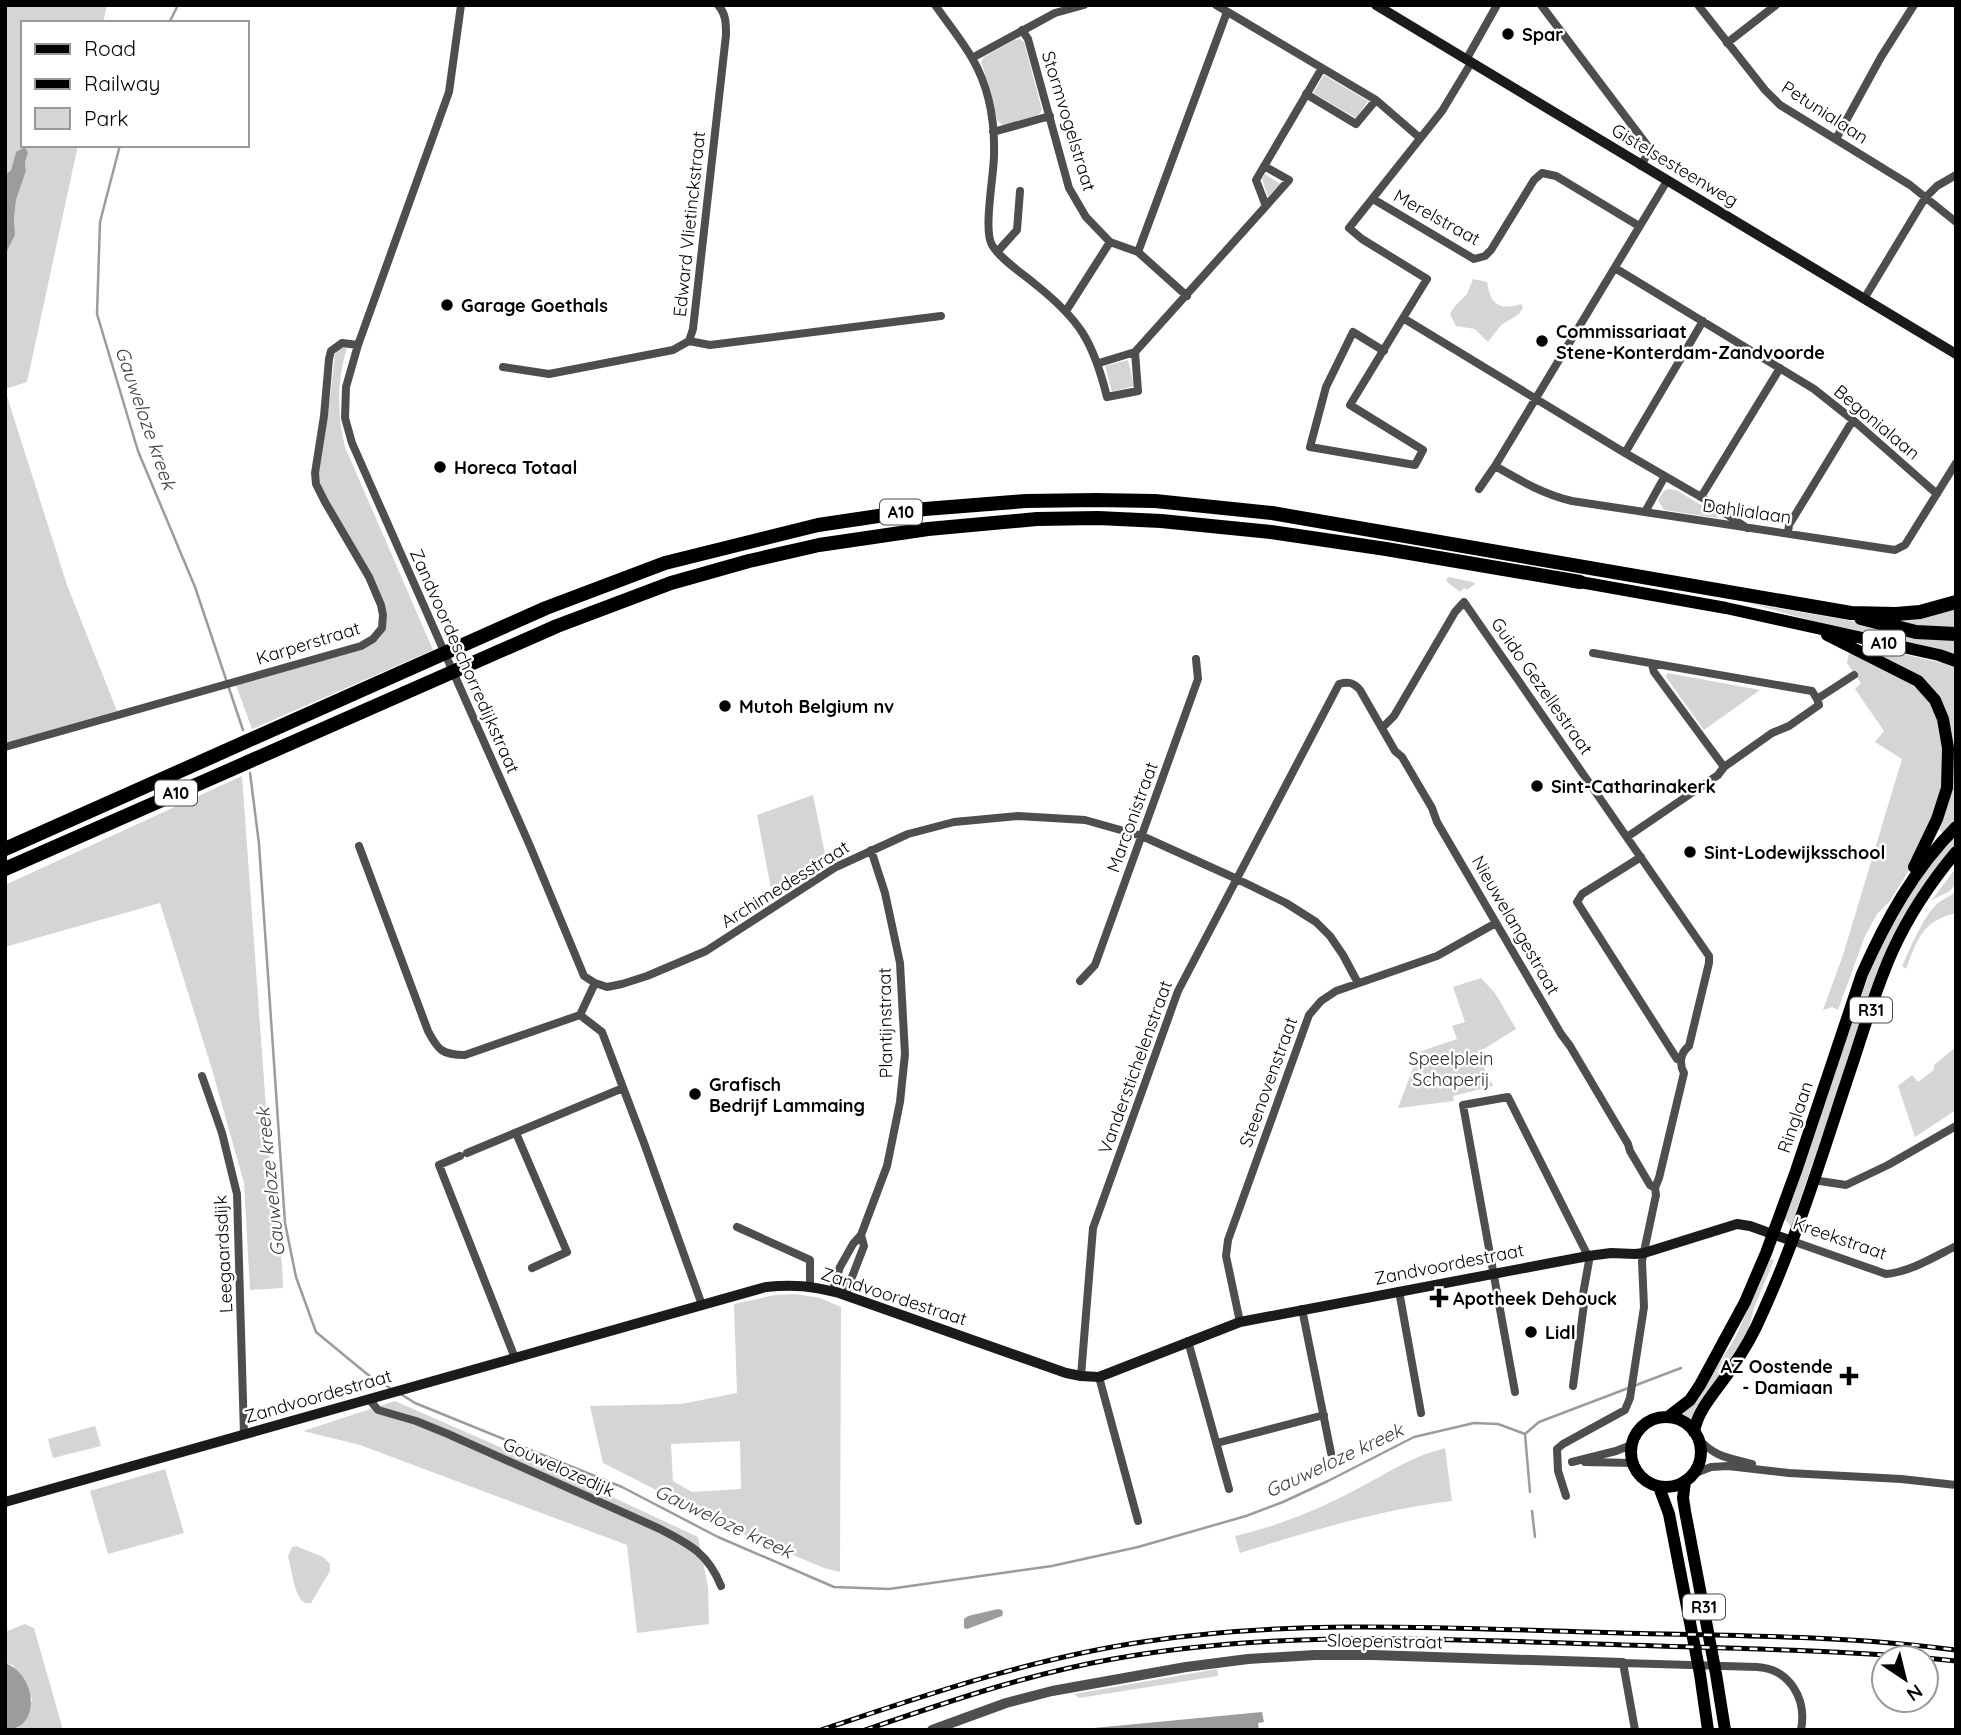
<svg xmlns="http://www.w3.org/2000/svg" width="1961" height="1735" viewBox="0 0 1961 1735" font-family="Quicksand,sans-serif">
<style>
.green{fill:#d5d5d5;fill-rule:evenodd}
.water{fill:#9c9c9c}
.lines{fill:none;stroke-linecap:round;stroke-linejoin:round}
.stream{stroke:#9c9c9c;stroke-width:2.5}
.minor{stroke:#4e4e4e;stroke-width:8}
.tertiary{stroke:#4e4e4e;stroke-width:10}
.secondary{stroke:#1b1b1b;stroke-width:10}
.primary{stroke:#000;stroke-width:12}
.motorway{stroke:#000;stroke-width:14}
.rail-casing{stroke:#000;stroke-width:5}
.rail{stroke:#fff;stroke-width:2.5;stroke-dasharray:8;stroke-linecap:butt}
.poi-dot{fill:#000;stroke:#fff;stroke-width:2.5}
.labels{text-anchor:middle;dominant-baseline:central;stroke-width:5;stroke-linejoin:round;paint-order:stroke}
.shield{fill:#fff;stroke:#4c4c4c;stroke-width:2}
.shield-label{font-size:16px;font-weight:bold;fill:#000}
.poi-label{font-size:18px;font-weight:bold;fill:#000;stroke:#fff;text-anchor:start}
.street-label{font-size:18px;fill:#000;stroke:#fff}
.park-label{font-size:18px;fill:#2c2c2c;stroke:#fff}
.water-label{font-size:19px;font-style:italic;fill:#3d3d3d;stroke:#fff}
</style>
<rect width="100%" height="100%" fill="#fff"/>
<path class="green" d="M5,5H107L103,23H23V145H78L27,382L5,389V255L15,235L14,218L16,200L26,171L25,162L28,153L16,152L11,170L5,175Z
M1021,39L1024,42L1042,110L1037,117L1004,126L997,120L991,91L981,62L984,57L1014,40Z
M1324,75L1368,101L1356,118L1313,93Z
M1265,174L1280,184L1268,197L1262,179Z
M1473,279L1487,282C1488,285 1488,290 1490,294C1494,309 1509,308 1521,304L1523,307L1519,314L1501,325L1488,342L1475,329L1456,326L1450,314L1455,306L1467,294Z
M342,347L347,348C337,379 337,415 345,447L433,650L252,729L236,685L365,648C381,642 386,631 387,614L321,486L318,472L328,415L335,354Z
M1128,360L1134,386L1112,392L1105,366Z
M5,390L67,585L117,711L5,743Z
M1668,489L1676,490L1718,515L1717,518L1664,510L1658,500L1664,491Z
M1448,577L1473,582L1475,584L1467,590L1464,588L1460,592L1446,581Z
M1748,603L1853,621L1914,636L1956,638V655L1832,626Z
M1956,605V631L1893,622Z
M1876,650L1894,652L1956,666V822L1944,834L1938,829L1944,812L1942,707L1869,651Z
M1849,653L1871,661L1905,678L1932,702L1943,733V787L1917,857L1890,901L1877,914L1865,936L1838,1010L1832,1007L1823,1010L1843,955L1902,759L1875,742L1884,731L1855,689L1861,683L1847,663Z
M1667,673L1760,690L1704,730L1666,677Z
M242,776L272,1191L282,1264L283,1288L250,1290L244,1183L211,1066L160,903L5,947V885Z
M813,795L826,859L772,894L757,815Z
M1956,833V846L1948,855L1867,1005L1791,1226L1784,1219L1872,965L1889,928L1927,867Z
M1956,868C1956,895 1950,889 1931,901Z
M1956,891V913C1922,921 1917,940 1906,969L1902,966C1910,949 1922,920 1934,907C1940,899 1950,898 1956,891Z
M1481,978L1495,993L1516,1029L1477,1053L1493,1086L1453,1096L1454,1101L1398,1108L1419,1052L1457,1039L1452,1026L1465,1022L1453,987Z
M1956,1047V1110L1915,1137L1898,1086L1912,1075L1918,1082L1934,1070V1065Z
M1770,1259L1774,1260L1754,1308L1749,1328L1738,1349L1693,1420L1682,1414L1693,1404L1735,1338Z
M795,1294L820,1298L841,1307L840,1572L824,1568L743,1534L603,1463L590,1406L681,1404L737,1393L734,1304L775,1295ZM740,1441L741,1489L692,1492L673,1481L671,1444Z
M395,1401L595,1489L698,1537L708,1587L709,1624L637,1633L627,1545L360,1445L303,1431Z
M95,1426L101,1446L53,1458L48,1439Z
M1445,1448L1452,1501C1379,1510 1310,1531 1240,1553L1235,1536C1278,1526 1318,1510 1357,1489C1388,1473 1412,1456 1445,1448Z
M165,1469L184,1533L108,1554L90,1491Z
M296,1546L323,1557L330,1564V1571L311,1603C306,1603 304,1604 300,1598C294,1590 291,1567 288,1556L292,1547Z
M25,1624L34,1628L63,1730H15C26,1721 29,1712 32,1699L13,1665L5,1663V1632Z
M1217,1669L1218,1676L1079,1698L1074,1694Z"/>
<path class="water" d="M25,147L28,153L25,162L26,171L16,200L14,218L15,235L5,255V175L11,170L16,152Z
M998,1609L1002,1610L1003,1613L1002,1616L967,1629L964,1628V1619L968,1616Z
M5,1663C38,1675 41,1730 5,1730Z
M1262,1712L1264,1722L1258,1723L1259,1730H1073Z"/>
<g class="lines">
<path class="stream" d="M169,23L178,5
M120,145L100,222L97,314L138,451L195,587L243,730
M250,773L259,844L285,1223L296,1277L316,1332L367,1374L390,1388
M399,1393L415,1403L622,1487L718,1537L834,1587L889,1589L1052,1566L1138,1547L1246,1516L1283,1502L1328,1481L1414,1437L1474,1423L1498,1424L1525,1434L1539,1422L1681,1368
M1525,1434L1530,1492
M1532,1511L1535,1537"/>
<path class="minor" d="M461,5L449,92L358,345L346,387L345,418L352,443L530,846L584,976L595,983L607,987L622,984L647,976L706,951L836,867L908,834L954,822L1018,816L1085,820L1142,836L1237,879L1286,903L1316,922L1330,936L1343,955L1358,983
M935,5C947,22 961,39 972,58C989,87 995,121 994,155C994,175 983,230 992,245C1000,259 1022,273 1035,284C1080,320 1093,341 1107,397L1138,391L1135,352L1099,363
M1216,5L1376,100L1420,138
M1541,5L1650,149L1641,166
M1698,5L1765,90L1780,105L1910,185L1956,222
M1022,30L1028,39L1069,188L1086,217L1110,242L1138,252L1187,296
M1727,43L1776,5
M972,58L1055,13L1084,5
M1466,60L1497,5
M1471,63L1442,111L1349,228L1362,239L1427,279L1403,318L1625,453L1701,497L1747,528
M1306,94L1356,124L1376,100
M993,132L1050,116
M1836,139L1881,57L1914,5
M1264,166L1289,180L1266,206
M1373,199L1474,259L1485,256L1491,250L1534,180L1542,173L1556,176L1639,226
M998,251L1017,230L1020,191
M1138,252L1227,12
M1615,268L1814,389L1853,420L1937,494
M1864,299L1925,198L1937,186L1956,175
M1066,311L1110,242
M689,341L710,345L941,316
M1384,351L1353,332L1326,387L1310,447L1415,465L1423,450L1350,405L1403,318
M1135,352L1266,206L1256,180L1322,68
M503,367L549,374L673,350L689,341L693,329L726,35C726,23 726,14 718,5
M1625,453L1703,321
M1495,466C1521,481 1543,494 1572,501L1895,550L1905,545L1956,463
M1479,489L1495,466L1667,181
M1701,497L1780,368
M1645,512L1665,476
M1788,533L1789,525L1853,420
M1593,653L1812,691L1817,699
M1652,665L1654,672L1724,767
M1382,728L1394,716L1455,612L1464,602L1709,956V963L1689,1046C1680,1053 1679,1064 1684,1073L1659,1178L1655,1188L1656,1195L1642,1261L1644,1307L1630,1398L1625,1410L1563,1444L1557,1449L1558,1471L1566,1496
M5,747L361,646L373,639L382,628L383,615L381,605L369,577L325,502L316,484L315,473L324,416L329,359L331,351L342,343L358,345
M1627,837L1718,775L1724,767L1772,733L1789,726L1819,705L1817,699L1854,675
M359,846L428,1031C438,1050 442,1055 465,1055L580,1015
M1641,857L1582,894L1577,902L1677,1059L1681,1060
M1080,981L1095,965L1198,679L1196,659
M580,1015L602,1032L644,1143L702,1305
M580,1015L595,983
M202,1076L222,1133L237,1194L244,1435
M516,1133L567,1252L532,1268
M467,1153L623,1088
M460,1156L439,1165L515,1358
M1813,1180L1846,1185L1888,1165L1956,1126
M737,1227L810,1260V1286
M861,1235L864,1246L847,1290L839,1293L834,1285L840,1267L853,1244L861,1235L887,1166L900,1102L905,1054L900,963L885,893L871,850
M1792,1241L1886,1274C1910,1272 1934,1257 1956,1246
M1399,1291L1421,1413
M1302,1309L1331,1453
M1240,1322L1226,1256L1228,1240L1309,1015L1321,1001L1336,991L1437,956L1496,923
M1188,1341L1229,1489
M1081,1376L1093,1228L1178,991L1339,684C1349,681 1354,683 1360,690L1395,751L1402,757L1432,808L1437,822L1561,1034L1570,1046L1628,1144L1630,1151L1650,1185L1655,1188
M1099,1377L1138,1521
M1515,1392L1463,1105L1508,1097L1588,1256L1589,1261L1583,1294L1584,1304L1573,1386
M369,1399L378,1410L416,1421L448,1434L660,1529C689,1544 708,1553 721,1586
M1697,1438C1717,1458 1726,1457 1752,1464
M1217,1443L1324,1415
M1572,1462L1616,1451L1631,1445
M1585,1462L1633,1463
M1693,1474L1711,1467L1728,1466L1789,1473L1901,1479L1956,1485
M1635,1730L1623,1663L1757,1667C1790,1669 1807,1699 1801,1730"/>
<path class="tertiary" d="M932,1730L1006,1703L1052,1691L1186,1667L1248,1659L1315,1655H1372L1623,1663"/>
<path class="secondary" d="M1376,5L1956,354
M5,1502L766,1287C794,1284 812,1286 839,1293L1066,1373L1081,1376L1099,1377L1240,1322L1588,1256L1611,1253L1635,1254L1644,1253L1737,1224L1750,1226L1792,1241"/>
<path class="primary" d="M1580,582L1726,608L1939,655L1956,661
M1827,635L1918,681L1935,700L1943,719L1948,748L1947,788L1937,819L1914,867
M1668,1417L1690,1400L1700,1385L1745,1302L1766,1253L1796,1171L1862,974C1886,920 1914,869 1956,827
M1631 1452a35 35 0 1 1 70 0a35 35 0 1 1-70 0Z
M1694,1432C1698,1408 1718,1389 1731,1369C1743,1352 1754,1333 1762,1314C1799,1233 1824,1148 1852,1065C1865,1026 1876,987 1893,950C1909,915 1931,882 1956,852
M1685,1481L1683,1498L1685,1511L1716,1674L1725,1730
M1659,1487L1669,1514L1700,1674L1708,1730"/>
<path class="motorway" d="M1861,618L1916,632L1956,634
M5,849L546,608L665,563L818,525L925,509L1026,501L1096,500L1155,501L1272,513L1851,613L1896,614L1920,612L1956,602
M5,869L557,626L671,583L749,561L819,545L928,529L1037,519L1098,518L1161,521L1271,532L1386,549L1580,582"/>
<defs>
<path id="rail" d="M1926,1658L1956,1661
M821,1730C929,1694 1036,1657 1149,1641C1306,1618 1464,1629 1622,1633C1733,1636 1845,1635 1956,1650
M865,1730C947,1702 1028,1674 1113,1659C1273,1630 1436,1639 1597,1644C1707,1648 1816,1649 1926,1658"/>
</defs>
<use href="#rail" class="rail-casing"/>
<use href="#rail" class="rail"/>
</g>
<g class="poi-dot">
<circle cx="1508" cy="34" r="7"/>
<circle cx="447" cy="305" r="7"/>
<circle cx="1542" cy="341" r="7"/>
<circle cx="440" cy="467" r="7"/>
<circle cx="725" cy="706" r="7"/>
<circle cx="1537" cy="786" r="7"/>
<circle cx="1690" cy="852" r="7"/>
<circle cx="695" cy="1094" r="7"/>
<path d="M1435.5 1287.5h7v7h7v7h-7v7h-7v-7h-7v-7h7z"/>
<circle cx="1531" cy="1332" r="7"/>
<path d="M1845.5 1365.5h7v7h7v7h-7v7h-7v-7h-7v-7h7z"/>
</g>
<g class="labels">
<g class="shield">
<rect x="880" y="499.5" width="42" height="25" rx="5"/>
<rect x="1863" y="630.5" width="42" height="25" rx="5"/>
<rect x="155" y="780.5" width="42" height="25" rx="5"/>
<rect x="1850" y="997.5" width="42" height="25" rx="5"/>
<rect x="1683" y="1594.5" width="42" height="25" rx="5"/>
</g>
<g class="shield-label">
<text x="901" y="512">A10</text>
<text x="1884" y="643">A10</text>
<text x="176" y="793">A10</text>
<text x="1871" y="1010">R31</text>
<text x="1704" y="1607">R31</text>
</g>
<g class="poi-label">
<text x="1522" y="34">Spar</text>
<text x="461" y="305">Garage Goethals</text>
<text x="1556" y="331">Commissariaat<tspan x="1556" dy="21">Stene-Konterdam-Zandvoorde</tspan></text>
<text x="454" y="467">Horeca Totaal</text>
<text x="739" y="706">Mutoh Belgium nv</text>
<text x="1551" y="786">Sint-Catharinakerk</text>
<text x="1704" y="852">Sint-Lodewijksschool</text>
<text x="709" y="1084">Grafisch<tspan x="709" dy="21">Bedrijf Lammaing</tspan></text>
<text x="1453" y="1298">Apotheek Dehouck</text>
<text x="1545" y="1332">Lidl</text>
<text x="1833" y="1366" text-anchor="end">AZ Oostende<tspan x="1833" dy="21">- Damiaan</tspan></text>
</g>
<g class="street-label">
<text transform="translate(1825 112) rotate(33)">Petunialaan</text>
<text transform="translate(1069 121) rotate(73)">Stormvogelstraat</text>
<text transform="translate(1675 165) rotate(31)">Gistelsesteenweg</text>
<text transform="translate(1437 217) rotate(29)">Merelstraat</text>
<text transform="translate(689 224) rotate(-84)">Edward Vlietinckstraat</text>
<text transform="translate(1877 422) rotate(40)">Begonialaan</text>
<text transform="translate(1747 511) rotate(8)">Dahlialaan</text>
<text transform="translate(308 643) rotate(-17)">Karperstraat</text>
<text transform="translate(465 661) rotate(66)">Zandvoordeschorredijkstraat</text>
<text transform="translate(1542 686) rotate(55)">Guido Gezellestraat</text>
<text transform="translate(1132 817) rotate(-70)">Marconistraat</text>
<text transform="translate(785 884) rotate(-32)">Archimedesstraat</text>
<text transform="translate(1516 925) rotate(60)">Nieuwelangestraat</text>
<text transform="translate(885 1023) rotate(-91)">Plantijnstraat</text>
<text transform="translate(1135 1067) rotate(-70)">Vanderstichelenstraat</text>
<text transform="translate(1268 1082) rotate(-70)">Steenovenstraat</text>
<text transform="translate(1795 1117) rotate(-71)">Ringlaan</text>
<text transform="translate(1840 1238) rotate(19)">Kreekstraat</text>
<text transform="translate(223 1254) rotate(-93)">Leegaardsdijk</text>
<text transform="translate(1449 1264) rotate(-11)">Zandvoordestraat</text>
<text transform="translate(894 1296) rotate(18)">Zandvoordestraat</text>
<text transform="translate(318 1396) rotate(-16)">Zandvoordestraat</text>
<text transform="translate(559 1467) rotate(24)">Gouwelozedijk</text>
<text transform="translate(1385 1641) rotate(1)">Sloepenstraat</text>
</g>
<g class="park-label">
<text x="1451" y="1058">Speelplein<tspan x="1451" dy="21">Schaperij</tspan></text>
</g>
<g class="water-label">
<text transform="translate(146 418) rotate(71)">Gauweloze kreek</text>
<text transform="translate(270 1182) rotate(-96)">Gauweloze kreek</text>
<text transform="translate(1334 1460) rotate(-25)">Gauweloze kreek</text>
<text transform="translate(724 1521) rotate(25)">Gauweloze kreek</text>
</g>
</g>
<rect width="1961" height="1735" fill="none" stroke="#000000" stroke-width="14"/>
<rect x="21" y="21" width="228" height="126" fill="#ffffff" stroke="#999999" stroke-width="2"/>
<rect x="35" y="44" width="35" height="10" fill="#000000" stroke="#999999" stroke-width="2"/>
<text x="84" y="56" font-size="21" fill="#000000">Road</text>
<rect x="35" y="79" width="35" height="10" fill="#000000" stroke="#999999" stroke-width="2"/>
<text x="84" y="91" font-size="21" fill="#000000">Railway</text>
<rect x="35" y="108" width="35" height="21" fill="#d5d5d5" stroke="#999999" stroke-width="2"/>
<text x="84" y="126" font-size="21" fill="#000000">Park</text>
<g transform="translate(1905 1679) rotate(145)"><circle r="33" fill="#ffffff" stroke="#999999" stroke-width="2"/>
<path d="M0-5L12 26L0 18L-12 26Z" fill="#000000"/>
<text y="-10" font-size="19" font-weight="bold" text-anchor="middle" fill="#000000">N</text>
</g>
</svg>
